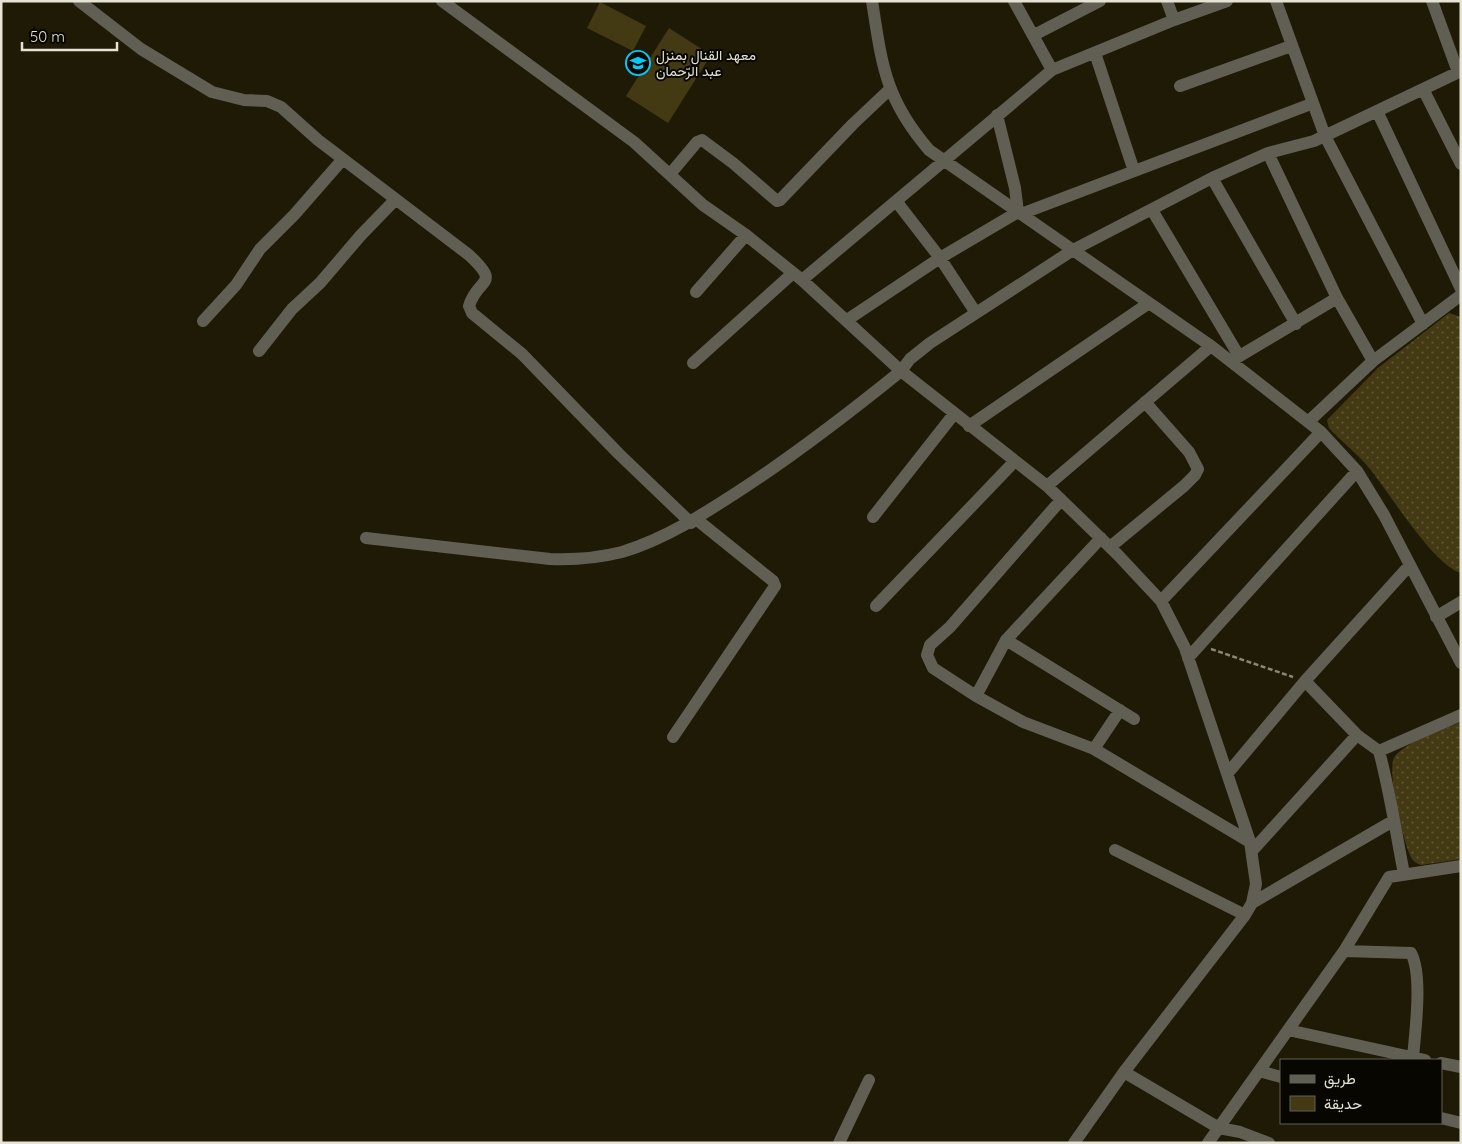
<svg xmlns="http://www.w3.org/2000/svg" width="1462" height="1144" viewBox="0 0 1462 1144" font-family="Quicksand,Vazirmatn,sans-serif">
<style>
.green{fill:url(#green-dots)}
.pitch{fill:#433a13}
.lines{fill:none;stroke-linecap:round;stroke-linejoin:round}
.path{stroke:#8a8775;stroke-width:2.5;stroke-dasharray:5 2.5;stroke-linecap:butt}
.street{stroke:#615f54;stroke-width:12}
.labels{text-anchor:middle;dominant-baseline:central;stroke-width:4;stroke-linejoin:round;paint-order:stroke}
.poi-label{font-size:14px;fill:#e6e3d5;stroke:#070601;text-anchor:start}
</style>
<defs>
<pattern id="green-dots" width="8" height="8" patternUnits="userSpaceOnUse" patternTransform="scale(1.25)"><rect width="8" height="8" fill="#433a13"/><path d="M2 2h.1M6 6h.1" fill="none" stroke="#5e5634" stroke-width="1.8" stroke-linecap="round"/></pattern>
</defs>
<rect width="100%" height="100%" fill="#1f1a05"/>
<path class="green" d="M1449,313L1461,317V573C1433,565 1389,492 1370,469C1358,454 1342,442 1329,428L1327,420L1378,368Z
M1461,722V859L1421,865C1416,863 1412,861 1410,855C1403,840 1387,772 1394,758C1401,744 1445,729 1461,722Z"/>
<path class="pitch" d="M600,2L646,26L633,51L587,28Z
M669,28L711,55L668,123L626,96Z"/>
<g class="lines">
<path class="path" d="M1211,649L1293,677"/>
<path class="street" d="M79,1L141,49L212,92L244,100L267,101L281,107L318,140L469,255C502,286 478,277 469,306L472,313L522,354L619,454L691,523
M872,1C882,65 885,99 929,150L1211,346L1321,432L1357,471L1384,515L1461,663
M1014,1L1052,70
M1167,1L1174,20
M1276,1L1325,136L1423,324
M1432,1L1458,72
M1034,35L1100,1
M1095,53L1134,171
M1180,86L1291,46
M1423,89L1461,164
M1377,111L1461,289
M1268,153L1337,298L1373,361
M671,173L697,142L702,140L733,163L777,201L780,200L853,124L889,90
M1212,178L1296,324
M896,201L940,258L976,313
M1152,210L1239,356
M1021,214L1311,104
M802,280L1052,70L1174,20L1227,1
M696,292L746,235
M847,320L940,258L1018,212L1015,188L997,115
M203,321L236,285L260,249L294,215L343,159
M259,351L292,309L320,283L361,235L395,200
M1233,360L1337,298
M693,363L793,273
M1308,422L1373,361L1461,295
M969,426L1149,303
M1047,486L1211,346
M1061,500L950,627L930,645L927,655L933,668L976,696L1023,722L1094,749L1250,842
M873,517L954,414
M366,538L550,559C575,560 598,558 622,552C665,539 702,515 739,491C796,454 849,413 901,371L802,280L746,235L703,205L634,142L442,1
M1110,547L1184,486L1195,475L1198,469L1189,452L1145,402
M1161,601L1321,432
M876,606L1015,461
M1436,617L1461,602
M1006,640L1134,719
M1188,658L1357,471
M1305,681L1357,735L1379,751L1461,715
M976,696L1006,640L1101,538
M673,737L775,586L773,581L696,519
M1094,749L1120,710
M1379,751C1390,792 1396,833 1404,874
M1228,773L1305,681L1409,566
M1115,850L1245,915
M1252,851L1357,735
M1252,903L1393,821
M1344,951L1411,953C1423,975 1415,1032 1413,1058
M1288,1030L1425,1060
M1441,1063L1461,1067
M1259,1071L1281,1077
M1124,1072L1219,1128L1240,1132L1269,1143
M1441,1118L1461,1123
M839,1143L869,1080
M1074,1143L1124,1072L1245,915L1252,903L1256,884L1250,842L1185,648L1161,601L1118,555L1047,486L901,371L910,359L930,343L1073,250L1212,178L1268,153L1314,141L1461,71
M1208,1143L1344,951L1389,877L1461,866"/>
</g>
<defs>
<symbol id="school-ring" viewBox="-11 -11 22 22"><circle r="9.5" fill="#070601" stroke="#00cbf9" stroke-width="1.5"/><path d="M0-5L7-2L0 1L-7-2ZM-4 1L0 2.5L4 1V4Q0 6-4 4Z" fill="#00cbf9"/></symbol>
</defs>
<g fill-rule="evenodd">
<use href="#school-ring" x="624" y="49" width="28" height="28"/>
</g>
<g class="labels">
<g class="poi-label">
<text x="656" y="55">معهد القنال بمنزل<tspan x="656" dy="16">عبد الرّحمان</tspan></text>
</g>
</g>
<rect width="1462" height="1144" fill="none" stroke="#e6e3d5" stroke-width="5"/>
<rect x="1280" y="1059" width="162" height="65" fill="#070601" stroke="#605e56"/>
<rect x="1290" y="1075" width="25" height="8" fill="#615f54" stroke="#605e56"/>
<text x="1324" y="1084" font-size="15" fill="#e6e3d5">طريق</text>
<rect x="1290" y="1096" width="25" height="15" fill="#433a13" stroke="#605e56"/>
<text x="1324" y="1109" font-size="15" fill="#e6e3d5">حديقة</text>
<path d="M22 42v8h95v-8" fill="none" stroke="#e6e3d5" stroke-width="2.5"/>
<text x="30" y="42" font-size="15" fill="#e6e3d5" stroke="#070601" stroke-width="4" paint-order="stroke">50 m</text>
</svg>
